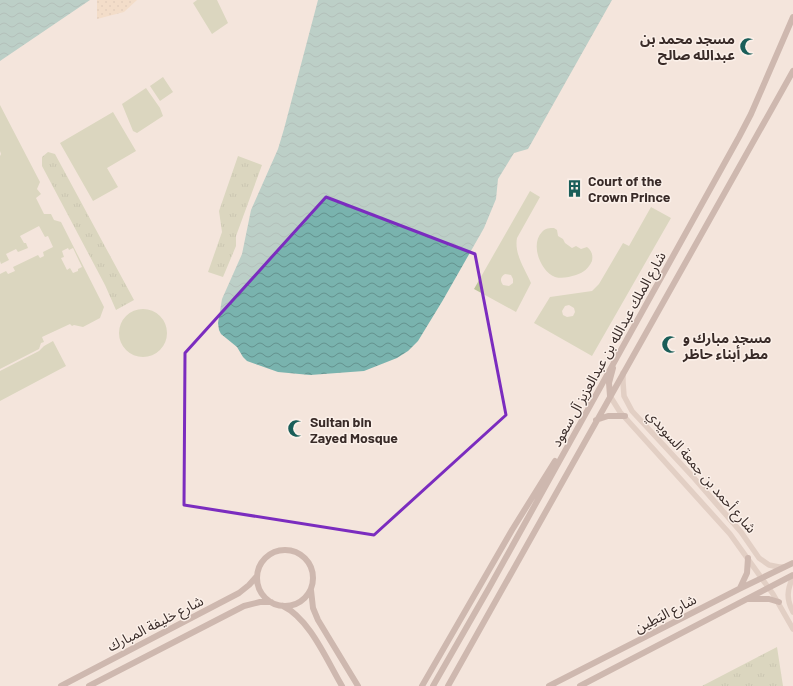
<svg xmlns="http://www.w3.org/2000/svg" width="793" height="686" viewBox="0 0 793 686" font-family="Barlow,'Noto Sans Arabic',sans-serif">
<style>
.green{fill:#bcc49b;fill-rule:evenodd}
.sand{fill:url(#sand-dots)}
.park{fill:url(#park-tufts)}
.water{fill:url(#water-waves)}
.lines{fill:none;stroke-linecap:round;stroke-linejoin:round}
.tertiary{stroke:#cdb3a7;stroke-width:5.5}
.secondary{stroke:#a18178;stroke-width:6}
.marked{fill:none;stroke:#7b2cbf;stroke-width:3;stroke-linejoin:round}
.labels{text-anchor:middle;dominant-baseline:central;stroke-width:3;stroke-linejoin:round;paint-order:stroke}
.poi-label{font-size:14px;font-weight:bold;fill:#392b28;stroke:#fbf0e9;text-anchor:start}
.street-label{font-size:14px;fill:#392b28;stroke:#fbf0e9}
</style>
<defs>
<pattern id="sand-dots" width="8" height="8" patternUnits="userSpaceOnUse"><rect width="8" height="8" fill="#f2d2b1"/><path d="M2 2h.1M6 6h.1" fill="none" stroke="#d0b498" stroke-width="1.8" stroke-linecap="round"/></pattern>
<pattern id="park-tufts" width="24" height="20" patternUnits="userSpaceOnUse"><rect width="24" height="20" fill="#bcc49b"/><path d="M3 7l-1-3M5 7V3M7 7l1-3M15 17l-1-3M17 17v-4M19 17l1-3" fill="none" stroke="#9a9f7e"/></pattern>
<pattern id="water-waves" width="16" height="10" patternUnits="userSpaceOnUse"><rect width="16" height="10" fill="#79b3ae"/><path d="M0 5q4-4 8 0t8 0" fill="none" stroke="#64928e"/></pattern>
</defs>
<rect width="100%" height="100%" fill="#f4e5dc"/>
<path class="green" d="M197,0H217L228,23L212,34L193,3Z
M163,77L173,92L160,101L150,86Z
M146,88L160,108L163,116L137,133L133,131L122,104Z
M0,105L40,182L37,189L41,194L36,198L44,214H51L54,220L61,222L104,307L100,318L83,327L74,325L72,326L70,324L42,337L44,342L41,343L39,349L0,369V274L6,271L8,274L15,271L13,267L38,255L40,258L44,256L43,252L53,247L48,236L45,237L39,226L20,236L24,243H26L28,248L18,252L16,249L6,254L9,260L1,264L0,261V156L1,154L0,151ZM68,248L69,250L73,248L82,267L78,269V271L73,273L70,268L67,270L61,258L64,257L62,251Z
M113,112L136,151L107,168L118,187L93,201L60,143Z
M530,191L540,197L517,238C514,254 525,269 531,283L516,312L474,289ZM505,274L511,275L513,279V283L509,286L503,285C500,281 500,277 505,274Z
M651,207L671,218L592,356L534,323L550,297L592,291L599,284L623,243L629,246ZM569,305L574,308L575,312L573,316L567,317L563,315L562,311L565,306Z
M554,228L557,230L558,236L563,239L565,243L572,248L576,246L581,249L587,247C592,251 593,255 592,261C589,268 583,273 576,275C569,277 562,279 555,277C540,271 530,244 542,232C545,228 550,228 554,228Z
M119 333a24 24 0 1 1 48 0a24 24 0 1 1-48 0Z
M53,341L66,366L0,401V371L39,351L44,346Z"/>
<path class="sand" d="M97,0H137L124,12L97,19Z"/>
<path class="park" d="M48,152L55,154L134,300L116,310L105,285L42,166V157Z
M238,156L262,165L236,236V246L223,277L208,272L222,232L219,211Z
M777,647L783,686H702Z"/>
<path class="water" d="M0,0H90L0,61Z
M318,0H612L528,149L514,153L498,179L496,199L484,228L443,300L418,341L408,351L397,358L364,371L310,375L278,372L247,361L243,357L237,347L221,334L219,330L218,323L222,299L242,254L251,210L278,149L284,129Z"/>
<g class="lines">
<path class="tertiary" d="M623,373V382L624,396L632,411L694,478L741,532L759,558L769,565L779,567H784
M610,396L620,412L730,534L773,594L793,629
M793,577C787,590 786,599 793,612"/>
<path class="secondary" d="M610,396L609,383L613,368
M596,420L608,416H625
M257 578a28 28 0 1 1 56 0a28 28 0 1 1-56 0Z
M740,588L747,573L748,558
M311,590L313,608L318,620L358,686
M749,599H769L779,602
M283,606C310,619 327,661 342,686
M61,686L239,593L249,585L257,576
M89,686L244,606L260,602H271
M422,686L512,530L555,461
M433,686L489,588L739,137L751,114L793,17
M448,686L793,71
M549,686L739,589L793,563
M580,686L793,575"/>
</g>
<path d="M0 0H793V686H0ZM326,197L475,254L506,415L374,535L184,505L185,353Z" fill="#f4e5dc" fill-opacity=".55" fill-rule="evenodd"/>
<path class="marked" d="M326,197L475,254L506,415L374,535L184,505L185,353Z"/>
<defs>
<symbol id="mosque-bare" viewBox="-9 -9 18 18"><path d="M3.5-4.9A6 6 0 1 0 3.5 4.9A5 5 0 1 1 3.5-4.9Z" fill="#1a5e59" stroke="#fbf0e9" stroke-width="2.5" paint-order="stroke"/></symbol>
<symbol id="building-bare" viewBox="-9 -9 18 18"><path d="M-4-6H4V6H1V3H-1V6H-4ZM-2.5-4.3h1.7v1.8h-1.7ZM.8-4.3h1.7v1.8H.8ZM-2.5-1h1.7V.8h-1.7ZM.8-1h1.7V.8H.8Z" fill="#1a5e59" stroke="#fbf0e9" stroke-width="2.5" paint-order="stroke"/></symbol>
</defs>
<g fill-rule="evenodd">
<use href="#mosque-bare" x="736" y="34" width="25" height="25"/>
<use href="#building-bare" x="562" y="176" width="25" height="25"/>
<use href="#mosque-bare" x="658" y="332" width="25" height="25"/>
<use href="#mosque-bare" x="284" y="416" width="25" height="25"/>
</g>
<g class="labels">
<g class="poi-label">
<text x="735" y="38" text-anchor="end">مسجد محمد بن<tspan x="735" dy="16">عبدالله صالح</tspan></text>
<text x="588" y="180">Court of the<tspan x="588" dy="16">Crown Prince</tspan></text>
<text x="683" y="337">مسجد مبارك و<tspan x="683" dy="16">مطر أبناء حاظر</tspan></text>
<text x="310" y="421">Sultan bin<tspan x="310" dy="16">Zayed Mosque</tspan></text>
</g>
<g class="street-label">
<text transform="translate(608 349) rotate(-61)">شارع الملك عبدالله بن عبدالعزيز آل سعود</text>
<text transform="translate(702 471) rotate(49)">شارع أحمد بن جمعة السويدي</text>
<text transform="translate(665 613) rotate(-27)">شارع البَطِين</text>
<text transform="translate(155 623) rotate(-27)">شارع خليفة المبارك</text>
</g>
</g>
</svg>
